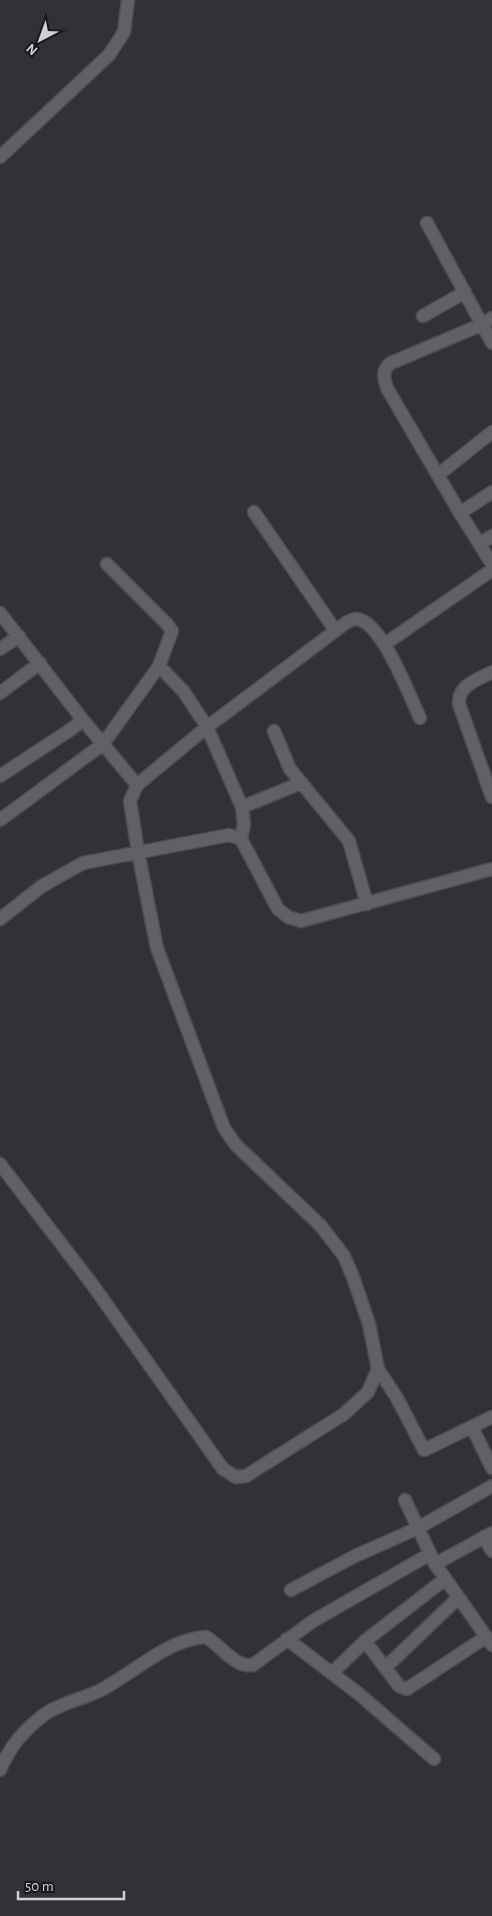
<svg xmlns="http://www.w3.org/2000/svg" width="492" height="1916" viewBox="0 0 492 1916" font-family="'Alegreya Sans',sans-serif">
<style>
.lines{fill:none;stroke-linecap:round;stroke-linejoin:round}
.minor-casing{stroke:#4c4d4f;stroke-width:15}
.minor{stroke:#5f6164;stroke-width:12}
</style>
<rect width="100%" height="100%" fill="#303235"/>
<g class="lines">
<defs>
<path id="minor" d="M0,157L109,55L124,32L128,0
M427,223L492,343
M423,316L465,292
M492,318L483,324L391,363C381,370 384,380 388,390L460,513L492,564
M438,475L492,432
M254,512L335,630
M460,513L492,492
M480,544L492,536
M0,613L83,720L137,785
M385,644L492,570
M0,649L19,636
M159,666L184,692L207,727L242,807L244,824L241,839
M492,672C477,680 458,685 459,704L492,797
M0,693L40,663
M274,731L290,769L349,841L367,904
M0,776L70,730L83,720
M242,807L301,783
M0,820L103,744L159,666L172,631L167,624L107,564
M0,919L42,886L83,863L229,835L241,839L278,909L288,917L301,921L492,869
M0,1164L92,1284L223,1469L236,1477L246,1476L344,1414L368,1392L378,1369L369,1324L353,1277L344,1256L321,1226L236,1145L224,1128L157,948L138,852L130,801L137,785L207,727L343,625C347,622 352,619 357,619C382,622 410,697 420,718
M378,1369L397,1398L424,1450L492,1417
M472,1427L492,1468
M405,1500L435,1564L492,1645
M484,1537L492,1551
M435,1564L492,1533
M291,1590L355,1556L418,1528L492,1486
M287,1639L359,1694L434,1759
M365,1641L399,1686L407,1689L486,1637
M385,1668L458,1598
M332,1673L365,1641L445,1579
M0,1770C10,1746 24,1730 45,1714C61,1703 83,1699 101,1690C134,1673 167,1639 206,1637C220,1645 235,1668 253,1665L313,1621L430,1554"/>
</defs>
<use href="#minor" class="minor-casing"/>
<use href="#minor" class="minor"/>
</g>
<g transform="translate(40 40) rotate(221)" stroke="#19191b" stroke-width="4" paint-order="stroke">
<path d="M0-4L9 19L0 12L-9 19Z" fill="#d0d1d3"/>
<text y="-8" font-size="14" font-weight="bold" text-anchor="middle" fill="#d0d1d3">N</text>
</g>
<path d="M18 1891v8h106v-8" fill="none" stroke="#d0d1d3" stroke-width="2.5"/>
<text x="25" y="1891" font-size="15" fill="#d0d1d3" stroke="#19191b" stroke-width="4" paint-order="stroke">50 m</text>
</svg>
